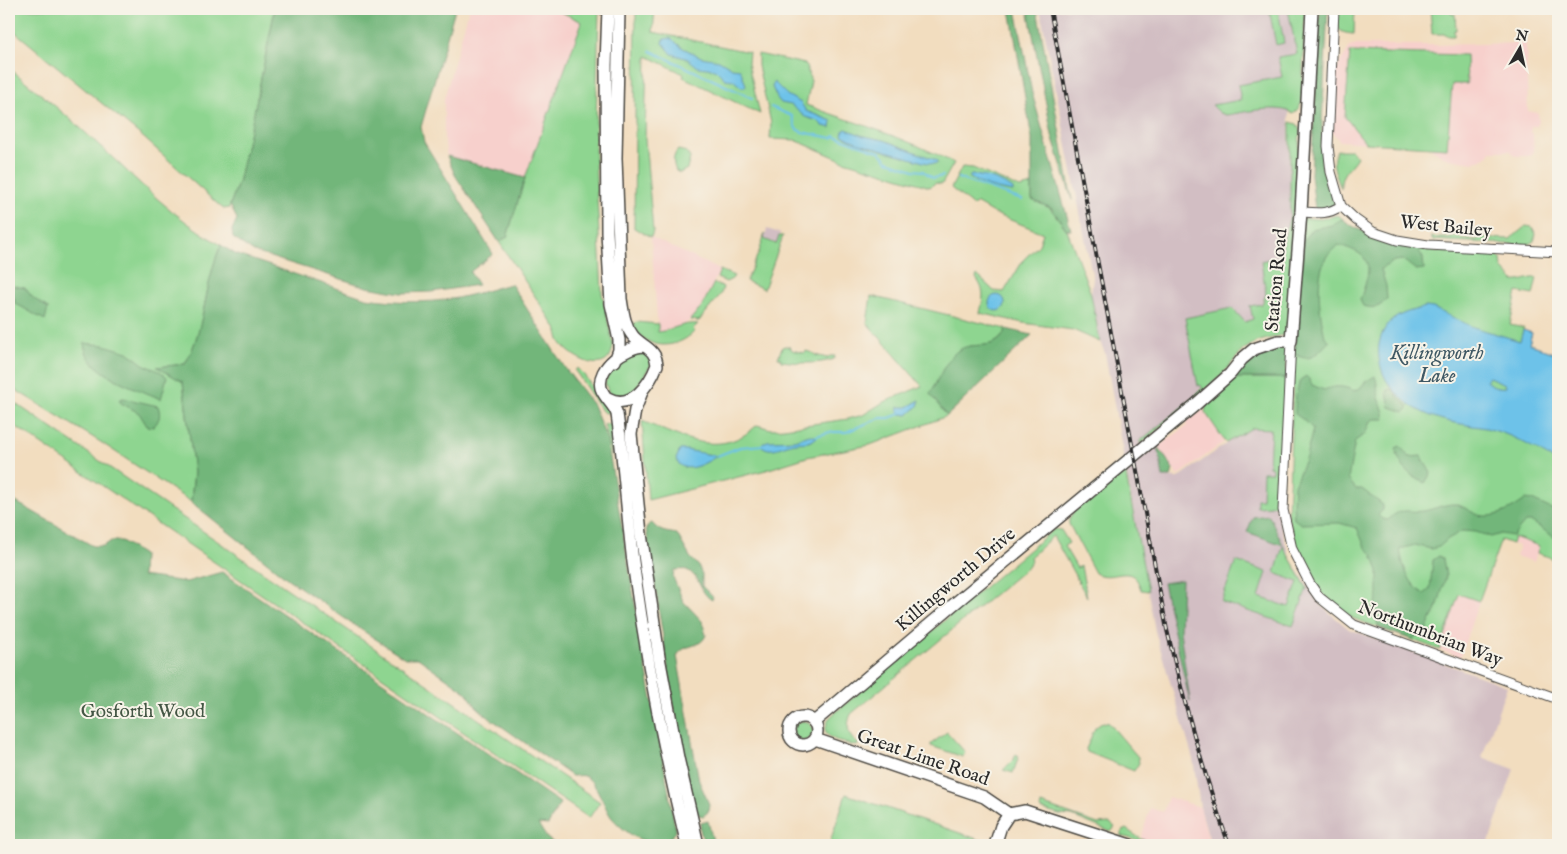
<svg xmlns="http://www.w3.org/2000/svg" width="1567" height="854" viewBox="0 0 1567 854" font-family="'IM FELL English',serif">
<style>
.built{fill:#f7d0cc}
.industrial{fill:#d2bec3}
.green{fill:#8ed590;stroke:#5c805e}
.forest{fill:#72b67a;stroke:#4e7052}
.water{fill:#6dc2e9;stroke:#4c768a;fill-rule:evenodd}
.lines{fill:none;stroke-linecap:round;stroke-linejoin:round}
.stream{stroke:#6dc2e9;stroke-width:2}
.minor-casing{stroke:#494641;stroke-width:11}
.major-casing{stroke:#494641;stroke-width:14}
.minor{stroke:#fff;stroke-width:9}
.major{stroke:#fff;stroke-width:11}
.rail-casing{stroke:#2b2b2b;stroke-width:4}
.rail{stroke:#f7f3e8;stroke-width:2;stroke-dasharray:5.5;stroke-linecap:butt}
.labels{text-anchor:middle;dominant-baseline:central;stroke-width:4;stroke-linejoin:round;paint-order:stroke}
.street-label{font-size:19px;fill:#2b2b2b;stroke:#f7f3e8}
.park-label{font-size:19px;fill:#445644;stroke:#f7f3e8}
.water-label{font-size:20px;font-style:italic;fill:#3f5864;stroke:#f7f3e8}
</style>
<rect width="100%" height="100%" fill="#f7f3e8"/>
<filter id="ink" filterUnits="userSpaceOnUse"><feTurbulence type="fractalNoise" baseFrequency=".02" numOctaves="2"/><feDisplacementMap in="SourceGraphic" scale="10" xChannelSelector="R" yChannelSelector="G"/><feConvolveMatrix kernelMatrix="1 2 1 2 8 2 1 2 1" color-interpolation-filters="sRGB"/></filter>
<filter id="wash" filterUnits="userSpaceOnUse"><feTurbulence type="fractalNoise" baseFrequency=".0096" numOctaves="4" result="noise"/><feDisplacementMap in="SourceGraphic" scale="20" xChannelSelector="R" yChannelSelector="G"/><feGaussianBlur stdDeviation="1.12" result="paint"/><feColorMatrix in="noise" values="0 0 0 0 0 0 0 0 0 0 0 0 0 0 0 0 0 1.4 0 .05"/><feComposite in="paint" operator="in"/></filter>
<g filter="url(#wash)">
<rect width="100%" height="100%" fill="#f2ddbf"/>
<path class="built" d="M469,9H555L582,22L525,178L447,156L444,137V99Z
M1526,43L1528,111L1538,113L1539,122L1537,126H1531V132L1533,134L1534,152L1530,156H1516L1512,153L1511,151H1491L1488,156L1473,163L1448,159L1429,147L1340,141L1330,130L1333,74L1351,45H1434Z
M651,237L720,270L697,314L685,324L666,331L658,332Z
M1203,410L1222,438L1223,443L1178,476L1158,446L1187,426L1185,422Z
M1514,537L1539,546L1534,562L1516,556L1519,546L1512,544Z
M1459,594L1479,601L1460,657L1440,650Z
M1168,797L1200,807L1210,845H1161L1141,839L1150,808L1163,812Z"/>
<path class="industrial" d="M1040,9H1298L1297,95L1289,110L1290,215L1279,257L1261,261L1266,294L1251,324L1193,398L1139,442L1142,457L1158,446L1163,477L1178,478L1269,413H1277L1271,492L1290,558L1319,604L1349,629L1507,686L1482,757L1514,769L1488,845H1211L1200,807L1193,759L1155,631L1105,353L1100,342L1091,294L1093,279Z
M767,229L780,233L777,244L764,239Z"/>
<path class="green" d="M9,9H275L254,113L238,183L229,208L224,209L221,207L144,138L9,27Z
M555,9H599L595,158L602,293L613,345C610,380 569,358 559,340C558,336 557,331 556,328L499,242L507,237L525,178L582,22Z
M636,9H655L653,32L749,52L748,63L760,114L683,77L684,74L647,56L645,139L653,231L651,237L634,228Z
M1269,9H1278L1284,43L1276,45Z
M1288,9H1305L1302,102L1298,110L1293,114C1280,103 1242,113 1226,115L1220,113L1212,105L1241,100L1238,85L1282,77L1278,57L1297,54Z
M1339,9H1355L1354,34C1334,33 1337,26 1339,9Z
M1430,9H1451V14H1455L1456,30H1454V36H1448L1445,34H1432Z
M1350,52L1466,55L1467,84H1452L1447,148L1366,143L1345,117Z
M758,54L805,64L811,81L806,105C856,123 907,138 954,163L942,184L935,183L930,187L844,161L795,140L770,139L771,123L758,66Z
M9,68C40,93 70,118 99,145C138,181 175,219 221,245C204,283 206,328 185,364L159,367L183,382L194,472L191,502L99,441L9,386Z
M1290,122L1297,124L1300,130L1289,328L1287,334L1256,342L1243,350L1221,376L1141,444L1139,442L1193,398L1202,388L1201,385L1198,386L1185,318L1232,308L1245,322L1253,319L1250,306L1262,304L1266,294L1261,261L1279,257L1290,216Z
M678,150L687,152L690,158L687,169L680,173L676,171C673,164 672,156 678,150Z
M1337,150H1352L1357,157C1349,170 1340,172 1341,189C1337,177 1329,161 1337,150Z
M962,167L973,168L1020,188L1032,185V200L1050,208L1067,230L1091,294L1100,342L1073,330L1023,323L980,313C983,298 986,292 976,278L977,275L994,291L1004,292L1024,259L1039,245L1043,233L993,213L976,203L973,206L951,188Z
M1338,215L1351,226L1392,243L1434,251L1496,254L1501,259L1502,268L1514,281C1522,282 1529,277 1537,278L1533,295L1517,292L1510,325L1524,328L1523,330L1532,333L1529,344L1542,348V349L1558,355V565L1549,557L1537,553L1539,546L1514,537L1512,544L1501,540L1479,601L1459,594L1440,650L1352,618L1322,594L1300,555L1288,518L1294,353L1303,218L1321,219Z
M1526,226L1532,227L1536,234L1534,241L1527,245L1432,240V236L1437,238H1451L1452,237H1460L1462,239L1477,240L1479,238L1510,239Z
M765,233L764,239L776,244L779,236H783L764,289L746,281L759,252Z
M720,270L734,276L732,279L726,282L717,278Z
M714,283L723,287L721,294L699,321L690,320L702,306Z
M871,296L1006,329C1000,345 986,346 970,346L930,394L947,416L870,445L807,457L766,470L648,500L642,421C681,437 721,460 757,425L771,429L784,428L848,419L863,415L882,403L922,386L867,323Z
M636,322L658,324V332C673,330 683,322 698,324L693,329L695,331C676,351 645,350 632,325Z
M785,346L790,347L792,350L804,353L806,351L813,353L815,355L827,358L830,356H835L834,359C817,365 798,363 781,361V358H778L782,347Z
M644,351L648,355L651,365L634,391L622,399L609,393L605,383L609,372L629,354Z
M577,368L585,376L599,398L611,412L606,413L602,411L578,375L575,371Z
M1236,373V378H1287L1280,502L1271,506L1257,507V499H1262L1263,472H1272V467L1269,466L1271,429L1252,428L1226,443L1205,412L1206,404Z
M9,399L600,802L589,818L9,422Z
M604,424H614L613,455H612Z
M1125,470L1148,591L1141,590C1133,560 1114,583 1095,573L1069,524V519L1073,512Z
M1054,529L1061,530L1069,543L1064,546L1077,568L1081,566L1087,597L1053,536L1030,557L1031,560L1029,566L851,714C846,726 847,737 859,744L857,746C851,746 846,743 841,742C826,736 822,734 829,718L884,671L905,657L914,646Z
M1283,546L1307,588L1293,626L1221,602L1236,561L1267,572L1259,597L1289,607L1298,582L1275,573Z
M793 731a10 10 0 1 1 20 0a10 10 0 1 1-20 0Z
M1103,722L1109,723L1138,757L1139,763L1134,771L1087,752L1086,749L1095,728Z
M947,732L965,752L963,757L931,746V744Z
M1016,754L1019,756L1013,773L1003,770L1014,759Z
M846,794L986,842L985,845H829Z
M1041,804L1098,824L1110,823L1115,827L1111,832L1072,816L1059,815L1040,809Z
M1126,829L1141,839L1161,845H1152L1122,836V831Z"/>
<path class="forest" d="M275,9H455L421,127L424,142L493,254L470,272L478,285L431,292L401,293L367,287L254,252L233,238L232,230L237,219L230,205L238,183L254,113Z
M1010,9H1016L1032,93L1071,230H1067L1051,208L1032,200V139Z
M1028,9H1037L1072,200L1052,135Z
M1320,9H1328L1322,123V167L1337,203L1326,210L1315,209L1311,174Z
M447,156L525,178L507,237L499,242L455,175Z
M1342,219C1363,235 1391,243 1417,247L1423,258L1424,269L1416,270L1403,260L1394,261L1381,269L1386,286L1387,299C1379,308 1375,309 1363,306L1360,300C1371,268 1376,255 1338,245C1335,248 1330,252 1327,256C1314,276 1320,315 1325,337L1330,341C1317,353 1310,365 1294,353L1304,239L1312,229L1332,225Z
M221,245L235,254L366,298C400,303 437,304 470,295C484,292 497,287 511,284L565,368L593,405L607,440L644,656L676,832C656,854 629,837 612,818C604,808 597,781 584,776C581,775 575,776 572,776L487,716L476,706L466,692L418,658H405L357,627L288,579L191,502L194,472L183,382L157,367L185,364C206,328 204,283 221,245Z
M9,285L25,288L33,298L48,308L45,320C34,315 25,308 14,303L15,299L9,296Z
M1006,329L1032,335L947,416L930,394C937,382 946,360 956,352C973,338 996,355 1006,329Z
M84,343L104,345L128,352L143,364L161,372L167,377L161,399C137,388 86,374 84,343Z
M1282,346L1286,348L1287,378H1236V373L1253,358Z
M1306,376L1310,380L1312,385L1324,390C1336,385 1343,386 1355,391L1360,388L1365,382L1375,376C1377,381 1377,386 1378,392C1379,401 1384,409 1385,419H1374L1370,422L1365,434L1355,441L1348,479L1356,489H1362L1383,505V510L1378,515L1382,519L1388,520C1402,506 1407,513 1424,511C1434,509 1444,504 1454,504C1462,505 1469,511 1476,514C1491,521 1514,509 1526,499L1532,500L1558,512V543L1551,535L1532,522H1525L1513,536L1501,534L1491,537L1476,532L1462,531L1448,539L1439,547L1431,549L1415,545L1400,549C1402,565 1409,585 1424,594L1430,589L1433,560L1439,556L1443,559L1446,576L1436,612L1432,617L1425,633L1414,637L1413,640L1379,628L1374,611L1378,595V571L1372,554L1365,547L1357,528L1339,523L1301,524L1294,519L1293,504L1294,485L1306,457L1313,429L1305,421L1295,414L1296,395L1300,380Z
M1389,389H1393L1399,398L1408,406V409L1404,412L1390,407L1387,392Z
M123,398L158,406C161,415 160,420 153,427L147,426L139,413L121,403L119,400Z
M1158,446L1173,469L1171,477H1163Z
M1400,446L1409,457L1421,456L1431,473L1425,483C1409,476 1398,465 1396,448Z
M9,498L93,546H104L111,541H122L143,555L142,576L186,582L222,572L560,803L548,825L538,824L547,838L556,845H9Z
M1269,515L1283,545L1247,532L1253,517Z
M652,523C660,533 667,532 677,534L690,557L698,565L702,574V586L713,597L712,600C700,594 700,576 687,570C684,569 678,570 674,570L673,577L683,601L702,621L706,635C701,649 683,643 677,656L699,781L709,804L708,812L703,816L699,815L694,809L675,713L646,529L649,524Z
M1182,580L1180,631L1190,702L1163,583Z
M708,821L714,845H704L700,829L701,823Z"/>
<path class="water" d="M670,38L683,48L701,57L719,60L732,68L740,69L746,85L745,87H741L733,80L725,79L715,69L698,67L688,59L672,54L663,43L664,39Z
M774,82L787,95L801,103L806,111L832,121L831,128L823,126L818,121L805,117L791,105L781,103L777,98L772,87Z
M846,129L864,136L884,140L936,160L938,163L933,164L923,162L856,142L842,135L843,131Z
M971,175C985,175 1002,181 1013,189V192C999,190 980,186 969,177Z
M989 303a8 8 0 1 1 16 0a8 8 0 1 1-16 0Z
M1426,307L1433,308L1473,327L1520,341L1523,330L1532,333L1529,344L1542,348V349L1558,355V462C1538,451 1516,436 1493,430C1485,427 1476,427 1467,425C1435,420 1409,411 1389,384C1381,373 1377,357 1379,344C1385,317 1402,313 1426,307ZM1489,377L1505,384L1506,387C1499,388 1491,386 1486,381Z
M920,400L918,406L908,415L900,414L898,409L899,407H907Z
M810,435L817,437C809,445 801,441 791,444C781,446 770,454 761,445L767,441L794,440Z
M680,450H686L717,456C706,463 683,477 676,459Z"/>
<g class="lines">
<path class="stream" d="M651,51L752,98
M771,107L792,116L796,129L802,132L832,138L835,136L880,152L888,161L914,170L923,171L933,178L943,176
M958,178L1022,200
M816,436L830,432H846L880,418H889L900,414
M717,456L740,447L763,445"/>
</g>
</g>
<g filter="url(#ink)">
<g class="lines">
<defs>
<path id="minor" d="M1334,9L1328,146L1331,172L1341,206L1356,220L1373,232L1397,240L1428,245L1558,252
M1301,212C1317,213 1327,215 1341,206
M1291,341L1283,510L1292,549L1310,584L1319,597L1354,625L1558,699"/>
<path id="major" d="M608,9L606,65L607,232L611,304L619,340V350L615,361
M645,346C627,346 596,367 601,388C604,398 614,404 617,414C624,463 627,513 633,562C646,657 664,752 687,845
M643,389L635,410L631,434L641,534L659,657L678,758L698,845
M608,398C631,411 650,384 657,365C656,348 642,347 633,336C624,325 623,311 621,299L616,158L619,9
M789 731a14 14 0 1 1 28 0a14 14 0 1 1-28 0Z
M814,722L948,609L1194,406L1230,374L1242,359L1254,349L1278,341H1291L1301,212L1312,9
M815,739L984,797L1009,814
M1009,814L1025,811L1130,845
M995,845L1001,826L1009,814"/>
</defs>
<use href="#minor" class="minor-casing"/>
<use href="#major" class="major-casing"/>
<use href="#minor" class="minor"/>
<use href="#major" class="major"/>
<defs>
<path id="rail" d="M1050,9L1167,630C1184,703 1204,775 1229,845"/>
</defs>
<use href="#rail" class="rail-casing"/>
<use href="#rail" class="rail"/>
</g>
</g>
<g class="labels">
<g class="street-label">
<text transform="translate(1446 227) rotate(6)">West Bailey</text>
<text transform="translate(1277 280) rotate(-85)">Station Road</text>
<text transform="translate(956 580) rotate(-40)">Killingworth Drive</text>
<text transform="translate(1430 634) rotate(21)">Northumbrian Way</text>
<text transform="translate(923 758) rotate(19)">Great Lime Road</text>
</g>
<g class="park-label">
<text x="143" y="712">Gosforth Wood</text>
</g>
<g class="water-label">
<text x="1437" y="353">Killingworth<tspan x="1437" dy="23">Lake</tspan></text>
</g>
</g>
<rect width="1567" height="854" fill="none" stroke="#f7f3e8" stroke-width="30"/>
<g transform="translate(1520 48) rotate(9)" stroke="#f7f3e8" stroke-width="4" paint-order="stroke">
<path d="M0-4L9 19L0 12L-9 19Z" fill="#2b2b2b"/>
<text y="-8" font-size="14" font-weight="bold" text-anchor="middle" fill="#2b2b2b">N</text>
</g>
</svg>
